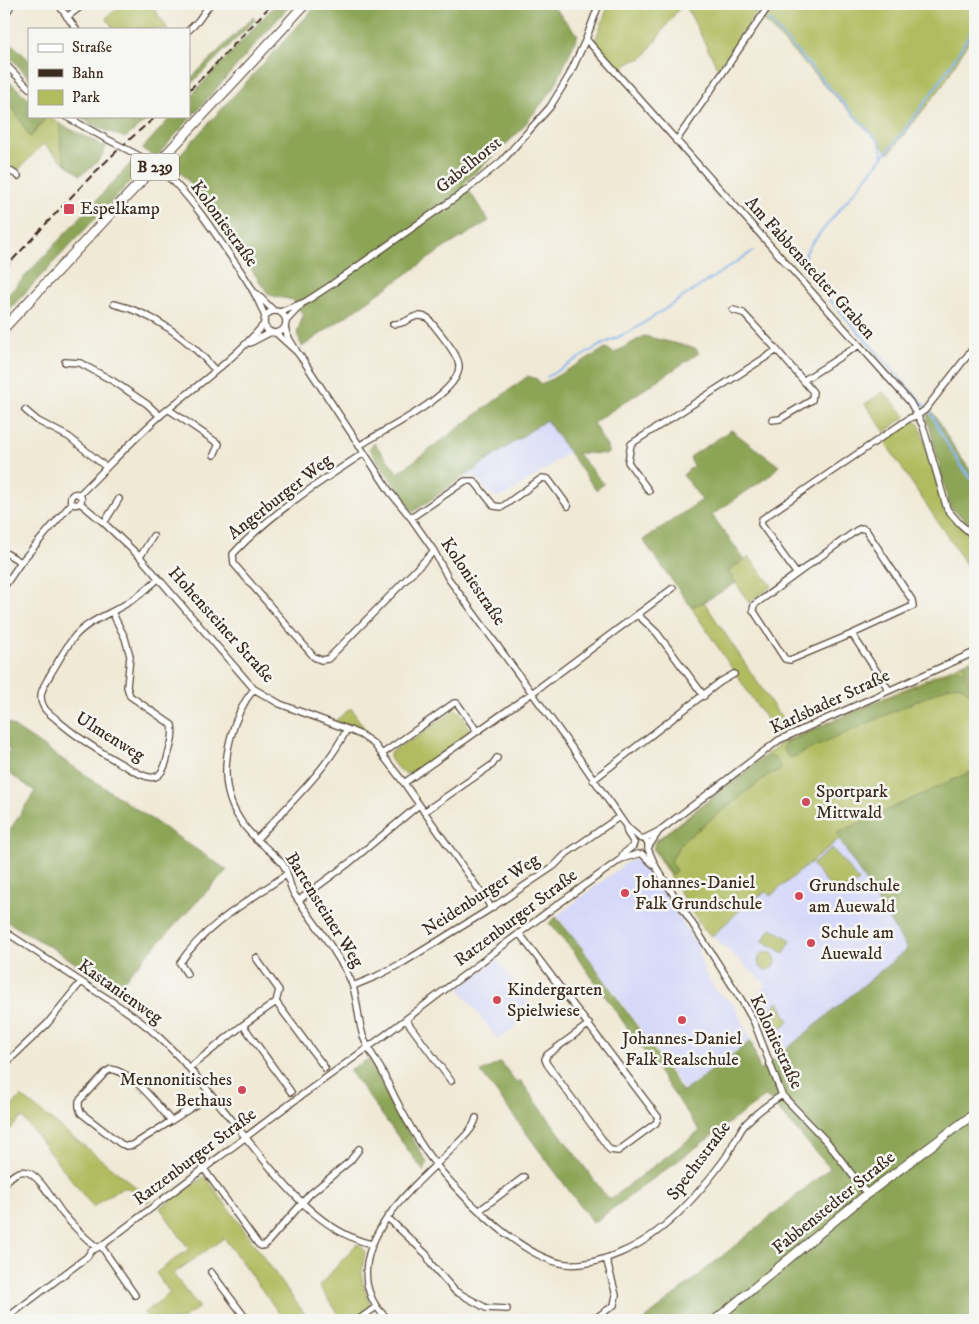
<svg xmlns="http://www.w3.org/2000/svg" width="979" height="1324" viewBox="0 0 979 1324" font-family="'IM FELL DW Pica',serif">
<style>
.built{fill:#d5d8f9}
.green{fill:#b0bc5e;stroke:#76733e}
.forest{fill:#8ca455;stroke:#64673a}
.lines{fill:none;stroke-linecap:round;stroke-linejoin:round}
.stream{stroke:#81b4ee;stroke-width:2}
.street-casing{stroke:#564739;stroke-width:8}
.secondary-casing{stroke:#564739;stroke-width:10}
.primary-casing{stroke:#564739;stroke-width:11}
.street{stroke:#fff;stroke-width:5.5}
.secondary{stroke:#fff;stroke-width:8}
.primary{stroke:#fff;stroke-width:9}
.rail{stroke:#3b2a1e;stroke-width:2;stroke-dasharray:8 4;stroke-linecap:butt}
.street-bridge-casing{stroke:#564739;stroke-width:8;stroke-linecap:butt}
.street-bridge{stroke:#fff;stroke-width:5.5}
.poi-dot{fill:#d1495b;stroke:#f6f6f2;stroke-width:2}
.labels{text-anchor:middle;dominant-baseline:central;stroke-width:5;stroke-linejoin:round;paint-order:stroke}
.shield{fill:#f6f6f2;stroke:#73675e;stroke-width:1}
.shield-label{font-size:16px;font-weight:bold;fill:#3b2a1e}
.street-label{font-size:18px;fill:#3b2a1e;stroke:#f6f6f2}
.poi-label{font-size:18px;fill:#3b2a1e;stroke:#f6f6f2;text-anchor:start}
</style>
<rect width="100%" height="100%" fill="#f6f6f2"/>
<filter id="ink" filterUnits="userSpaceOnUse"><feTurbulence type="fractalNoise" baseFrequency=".02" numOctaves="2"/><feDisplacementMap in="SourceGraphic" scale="10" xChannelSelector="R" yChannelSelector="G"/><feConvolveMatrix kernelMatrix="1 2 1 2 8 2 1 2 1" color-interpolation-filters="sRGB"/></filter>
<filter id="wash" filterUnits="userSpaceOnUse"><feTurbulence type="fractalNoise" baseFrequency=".0096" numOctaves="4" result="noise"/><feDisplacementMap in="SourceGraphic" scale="20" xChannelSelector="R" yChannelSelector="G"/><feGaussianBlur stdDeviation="1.12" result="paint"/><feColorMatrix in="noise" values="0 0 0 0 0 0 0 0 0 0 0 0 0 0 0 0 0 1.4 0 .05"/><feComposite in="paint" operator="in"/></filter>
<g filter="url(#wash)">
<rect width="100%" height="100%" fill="#f0e9d5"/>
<path class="built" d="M546,420L568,452L539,474L508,494L497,497L487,491L477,478L472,476L461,478Z
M839,839L907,949L787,1048L761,1015L769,1008L756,996L766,984L712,936L753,899L754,900L766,891L770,896Z
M634,859L644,863L697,945L704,971L716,991L734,1005L751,1040L684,1090L582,947L557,916L626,863Z
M497,960L535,1012L498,1040L459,988Z"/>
<path class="green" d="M123,4H151L168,29H114L106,18Z
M609,4H682L643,58L631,61L619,73L595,41Z
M685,4H750L757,12L718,69Z
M773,4H975V37L972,35L943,85L889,153L762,19Z
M7,97L31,137L47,116L60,124L61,149L66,164L43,144L18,170L4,162V144L9,134L4,120V99Z
M883,392L906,416L885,432L865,404Z
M915,421L919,424L945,511L975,540V578L884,441Z
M749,557L772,586L749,603L728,571Z
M704,602L788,728L776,734L691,607Z
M963,663L971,684L975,683V770L838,833L839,839L770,896L766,891L754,900L752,899L712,936L703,929L653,849L654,842L781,743Z
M351,708L368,734L367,735L335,721Z
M453,709C462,710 473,726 468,734L413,773C401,776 396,767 390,758V753L409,740H413L452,712Z
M832,848L859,881L839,897L812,865Z
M771,928L791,940L784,953L763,941Z
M758 961a9 9 0 1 1 18 0a9 9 0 1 1-18 0Z
M779,1002L789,1022L775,1033L761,1015Z
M21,1096L151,1199L147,1202C141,1198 134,1190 127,1188C119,1186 100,1202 93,1207L22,1117L4,1136V1115Z
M205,1176L309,1320H284L224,1238L173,1274L199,1307L182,1320H149L144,1313L170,1293L156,1273L189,1249L160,1208Z
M357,1244L361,1246L365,1251L362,1273L363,1284L371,1307L354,1320H343L319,1286Z"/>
<path class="forest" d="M276,4H291L156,157L142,149L172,116H189V98Z
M318,4H551L578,35L554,88L519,132L464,183L489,221L444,248L302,347L297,333L303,315L293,300L269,295L199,193L172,163Z
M253,17L255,20L189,86V80Z
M12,44L29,60V78L9,56Z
M4,77L29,99V116H47L30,137L7,98L4,99Z
M77,116H152L125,138L97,127Z
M60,124L106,147C102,160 92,168 80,175L66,164L61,149Z
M131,163L141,170L4,315V299Z
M644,336L695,348L699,353L593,423L610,452L607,454L577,453L604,484L596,490L546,420L413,512L369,448L374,443L398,473L528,376L537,379L541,385L606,348L614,353Z
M932,411L955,449L975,477V529L950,507L927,417Z
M731,430L779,466L769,476L712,515L744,559L728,571L736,583L704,602L691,607L643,540L702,500L683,475L693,466L690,457Z
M975,658V683L971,684L963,663Z
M957,668L963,670L968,684L972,686L975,685V696L959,685L950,686L793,757H788L783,748L785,743Z
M4,720L227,870L114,990L59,952L4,920V839L35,791L4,770V758L10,749L4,746Z
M768,756L774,757L781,768L779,772L771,773L682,842L671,861L676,871L671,875L655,850L657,841Z
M975,770V1320H644L830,1168L766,1096L593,1223L481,1072L501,1062L516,1082L520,1080L609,1200L700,1131L574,952L549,923L556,917L581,947L683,1092L751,1041L760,1071L907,949L839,839L837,833Z
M369,1059L394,1108L427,1163L424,1172L349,1070Z"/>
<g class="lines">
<path class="stream" d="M753,4L758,9
M767,19L880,143L883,155
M975,24C931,105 867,175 809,247C804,257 801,263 806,273L931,413C943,439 957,462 975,484
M547,377L599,346L633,330L753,251"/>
</g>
</g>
<g filter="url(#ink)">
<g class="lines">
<defs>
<path id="street" d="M58,4L76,29
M4,17L12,4
M67,17L84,4
M189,30L198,21L210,4
M586,39L910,402L923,426L947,509L960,524L975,537
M4,63L29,88
M65,116L103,137
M676,141L770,4
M4,167L18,176
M175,183C196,205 212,229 229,254C243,274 257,294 265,317
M257,294L274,311
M114,304C153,313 189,339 215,370
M733,310L743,313L777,350
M264 322a11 11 0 1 1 22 0a11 11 0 1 1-22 0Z
M280,312L305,302L328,287L465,191L502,161L550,107L569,76L586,39L599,4
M286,321L301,305
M285,327L287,335L296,350
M276,333L297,352L303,360L390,492L411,518L434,551L448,578L570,745L626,826L627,832L634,843
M250,343L271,332
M65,362L80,363L113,381L147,404L160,416
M804,380L859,345
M168,409L219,444L214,455
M25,410L38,421L69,437L106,467
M359,446C381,431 460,395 459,366C459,354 436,329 428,318C410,311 410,325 393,324
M364,453C318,483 270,514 233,554L234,564L314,657L321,660L328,659L434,551
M4,488V492
M649,491L628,462L631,444L777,350L813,392L812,400L780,419L772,420
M70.5 499a5.5 5.5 0 1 1 11 0a5.5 5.5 0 1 1-11 0Z
M79,495C107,468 132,440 161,415C195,387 237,357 264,324
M80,503L104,523L140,557L254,689L280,704L347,729L361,735L374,744L404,783L489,904L490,909
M411,518L465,481H474L494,506L502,507L542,478L548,479L568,506
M104,523L119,499
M862,528L866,530L912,600L913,606L852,634L790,660L785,659L753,610L754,605L857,530Z
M4,552L21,562
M140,557L153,536
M796,573L761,524L762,519L910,418L918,415L925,410L975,346
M4,587L21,562L72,503
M112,612L125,638L130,656L127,687L130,696L172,725C174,735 171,745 168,755C161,787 148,779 125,766C100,752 77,738 56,719C53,716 48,713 45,709C36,696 44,686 50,675C58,662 65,648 75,636C90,619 114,613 132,600C142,594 150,586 158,579
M638,615L657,633L704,696
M852,634L889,690
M254,689C233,714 221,760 228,792C233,814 246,831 263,845C270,852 279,858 284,866C289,875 289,886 294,894C308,915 324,934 337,956C343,965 350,976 353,987C358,1003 358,1020 363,1036C367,1048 376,1060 382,1071C395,1098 408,1125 425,1150C450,1187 521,1259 566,1264C585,1266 603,1260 620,1253C664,1235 698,1195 726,1157C732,1147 737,1136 743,1127C753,1114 768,1104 782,1095
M382,754L454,703H457L477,731
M593,780L720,682L734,674
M404,783L532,693L673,588
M424,812L492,765L497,758
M626,826L640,838L645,839L648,842V849L656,867
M643,839L659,831L779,740L975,652
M256,840C288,805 326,771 347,729
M649,846L659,831
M642,854L656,867L742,1001L754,1022L782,1095L828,1143L867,1194
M621,859L638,854
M299,900L349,863L419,805
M4,931C29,947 54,964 80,981C107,999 136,1015 160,1038C192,1068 219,1104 246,1138C279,1179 318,1231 371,1244
M519,933L658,1117L656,1123L618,1151L610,1150L547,1064L545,1059L547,1055L589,1024
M256,958L279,990L276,1002
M187,974L180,963C205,925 250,900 287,874
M353,986L377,976L404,962L490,909L554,866L567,853L619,817
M406,1020L451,1081
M243,1025L276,1002L325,1068
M4,1065L47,1024L81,982
M189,1068L243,1025L291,1092
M111,1069C134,1073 157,1104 171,1121L133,1145L127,1146L121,1144L81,1113L79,1107V1101L106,1072Z
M171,1121L211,1095
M204,1169L258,1244L261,1246L265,1245L310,1194L350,1161L359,1149
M4,1184C10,1178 17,1169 27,1172C40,1176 54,1203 63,1214C72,1224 85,1239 97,1247
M480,1210L524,1177
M388,1218L427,1255L431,1264L455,1291L486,1308L507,1309
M101,1246L135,1295
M211,1272L247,1320
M4,1320L87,1257L91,1251L101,1246L287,1106L381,1038L546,913L621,859L623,854L633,846
M358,1320L376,1307
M391,1320C377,1312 370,1298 367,1283C359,1230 419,1182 453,1148C461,1140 473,1130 476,1118
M593,1320L614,1305L616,1295L606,1258"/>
<path id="secondary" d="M715,1320L867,1194L975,1113"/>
<path id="primary" d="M4,328L243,72L305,4"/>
</defs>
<use href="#street" class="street-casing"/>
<use href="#secondary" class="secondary-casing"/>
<use href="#primary" class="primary-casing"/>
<use href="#street" class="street"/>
<use href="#secondary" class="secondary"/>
<use href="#primary" class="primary"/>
<path class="rail" d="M189,90L209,71L272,4
M4,269C54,216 100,162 157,116"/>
<defs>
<path id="street-bridge" d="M103,137L151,162L175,183"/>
</defs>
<use href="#street-bridge" class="street-bridge-casing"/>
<use href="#street-bridge" class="street-bridge"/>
</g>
</g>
<g class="poi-dot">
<rect x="63" y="203" width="12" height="12" rx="2.5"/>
<circle cx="806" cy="802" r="5"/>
<circle cx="625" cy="893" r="5"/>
<circle cx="799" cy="896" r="5"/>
<circle cx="811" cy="943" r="5"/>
<circle cx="497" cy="1000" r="5"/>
<circle cx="682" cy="1020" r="5"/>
<circle cx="242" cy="1090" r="5"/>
</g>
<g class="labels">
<rect class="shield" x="131" y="153.5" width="48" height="27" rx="4"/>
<g class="shield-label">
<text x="155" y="167">B 239</text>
</g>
<g class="street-label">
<text transform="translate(469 165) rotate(-39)">Gabelhorst</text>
<text transform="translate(224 224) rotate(54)">Koloniestraße</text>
<text transform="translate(810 268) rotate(48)">Am Fabbenstedter Graben</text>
<text transform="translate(280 497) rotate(-38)">Angerburger Weg</text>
<text transform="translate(473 582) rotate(56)">Koloniestraße</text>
<text transform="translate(221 625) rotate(48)">Hohensteiner Straße</text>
<text transform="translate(830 702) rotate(-25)">Karlsbader Straße</text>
<text transform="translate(110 737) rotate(32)">Ulmenweg</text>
<text transform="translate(481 895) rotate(-33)">Neidenburger Weg</text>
<text transform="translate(324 910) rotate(58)">Bartensteiner Weg</text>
<text transform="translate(516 918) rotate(-37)">Ratzenburger Straße</text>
<text transform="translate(120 992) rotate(35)">Kastanienweg</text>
<text transform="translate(776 1042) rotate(65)">Koloniestraße</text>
<text transform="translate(195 1157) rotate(-37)">Ratzenburger Straße</text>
<text transform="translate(699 1161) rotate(-53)">Spechtstraße</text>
<text transform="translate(834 1203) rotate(-39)">Fabbenstedter Straße</text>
</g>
<g class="poi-label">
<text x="80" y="209">Espelkamp</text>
<text x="816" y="792">Sportpark<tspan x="816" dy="21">Mittwald</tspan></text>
<text x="635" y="883">Johannes-Daniel<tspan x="635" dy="21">Falk Grundschule</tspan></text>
<text x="809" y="886">Grundschule<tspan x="809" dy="21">am Auewald</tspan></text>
<text x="821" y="933">Schule am<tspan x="821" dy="21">Auewald</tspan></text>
<text x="507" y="990">Kindergarten<tspan x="507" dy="21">Spielwiese</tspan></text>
<text x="682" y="1039" text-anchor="middle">Johannes-Daniel<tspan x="682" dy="21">Falk Realschule</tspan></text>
<text x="232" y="1080" text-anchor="end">Mennonitisches<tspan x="232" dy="21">Bethaus</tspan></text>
</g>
</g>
<rect width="979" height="1324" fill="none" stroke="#f6f6f2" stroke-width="20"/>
<rect x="28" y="28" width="162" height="90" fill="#f6f6f2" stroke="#aba49d"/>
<rect x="38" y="44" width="25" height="8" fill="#ffffff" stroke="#aba49d"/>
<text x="72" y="52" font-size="15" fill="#3b2a1e">Straße</text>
<rect x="38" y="69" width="25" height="8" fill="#3b2a1e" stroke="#aba49d"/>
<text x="72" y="78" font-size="15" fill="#3b2a1e">Bahn</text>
<rect x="38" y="90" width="25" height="15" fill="#b0bc5e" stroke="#aba49d"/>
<text x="72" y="102" font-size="15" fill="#3b2a1e">Park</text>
</svg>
